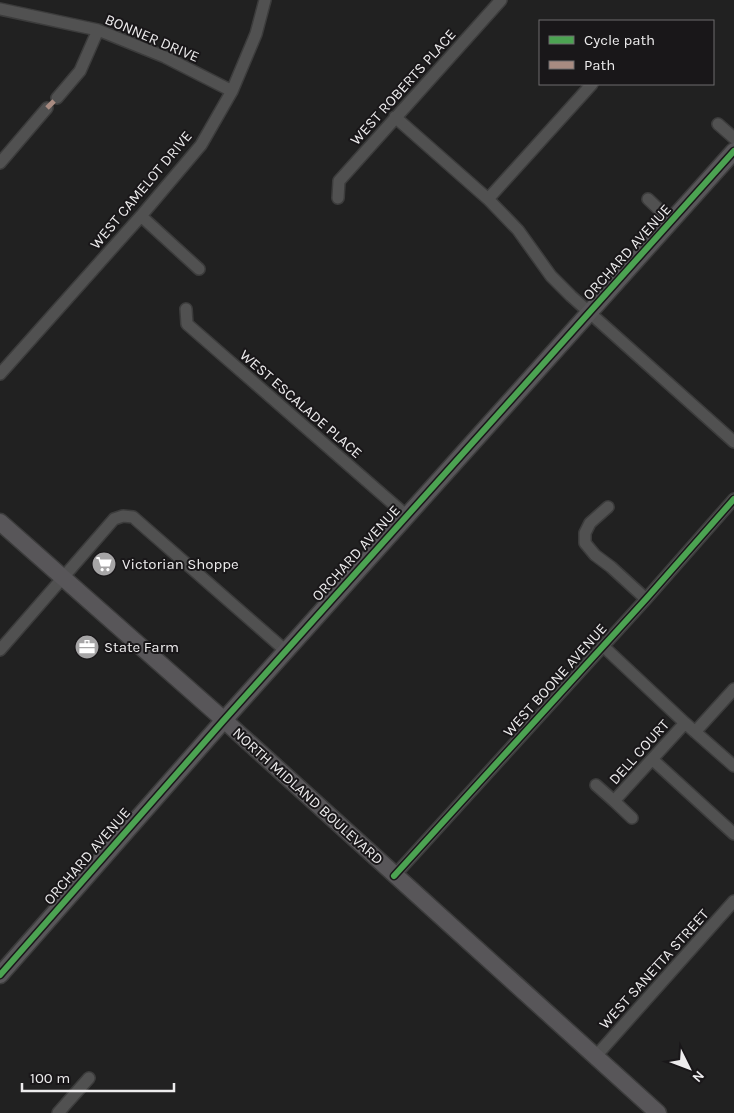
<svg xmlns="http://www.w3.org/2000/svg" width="734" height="1113" viewBox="0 0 734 1113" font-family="Karla,sans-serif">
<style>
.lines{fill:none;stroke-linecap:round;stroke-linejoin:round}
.street-casing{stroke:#3c3c3c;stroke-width:14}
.secondary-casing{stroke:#3c3c3c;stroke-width:19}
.street{stroke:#515151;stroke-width:11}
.secondary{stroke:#585659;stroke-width:16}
.quiet{stroke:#a88b81;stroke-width:5;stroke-dasharray:10 5;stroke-linecap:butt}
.cycleway-casing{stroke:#191719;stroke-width:9}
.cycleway{stroke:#4ca352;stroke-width:6}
.labels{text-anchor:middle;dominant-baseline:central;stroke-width:4;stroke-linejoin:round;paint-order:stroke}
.street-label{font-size:15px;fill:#edeced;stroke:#191719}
.poi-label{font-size:15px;fill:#edeced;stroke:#191719;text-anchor:start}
</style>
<rect width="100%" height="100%" fill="#212121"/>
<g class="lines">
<defs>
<path id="street" d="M0,9L98,30L165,57L232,91
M57,98L80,71L98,30
M395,117L488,199L518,230L551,276L571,296L734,442
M718,124L734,138
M0,163L47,108
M338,198L339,181L501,0
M488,199L592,84
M648,199L671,221
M141,216L199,269
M186,309L187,324L407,516
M0,374L141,216L201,145L232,91L256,34L265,0
M608,507L590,523L585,533V543L595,555L611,567L646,599
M603,646L685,723L734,766
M0,650L114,519L123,516L133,517L286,651
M695,732L734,689
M653,760L734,834
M596,785L614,801L685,723
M614,801L632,818
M394,876L646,599L734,499
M596,1056L734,901
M58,1113L89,1078"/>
<path id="secondary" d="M0,522L224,720L658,1113
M0,975L224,720L734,151"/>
</defs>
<use href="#street" class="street-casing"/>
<use href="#secondary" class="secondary-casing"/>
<use href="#street" class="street"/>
<use href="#secondary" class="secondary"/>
<path class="quiet" d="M47,108L57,98"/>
<defs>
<path id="cycleway" d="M394,876L646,599L734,499
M0,975L224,720L734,151"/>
</defs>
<use href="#cycleway" class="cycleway-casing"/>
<use href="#cycleway" class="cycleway"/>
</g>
<defs>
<symbol id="supermarket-disc" viewBox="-11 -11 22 22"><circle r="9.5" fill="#a6a5a6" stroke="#191719"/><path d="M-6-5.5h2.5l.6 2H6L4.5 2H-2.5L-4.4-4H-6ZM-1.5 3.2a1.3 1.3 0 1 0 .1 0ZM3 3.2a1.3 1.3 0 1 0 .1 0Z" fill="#fff"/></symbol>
<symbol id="office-disc" viewBox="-11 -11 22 22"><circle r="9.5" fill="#a6a5a6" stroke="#191719"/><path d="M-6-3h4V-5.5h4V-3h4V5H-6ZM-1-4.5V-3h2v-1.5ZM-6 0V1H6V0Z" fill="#fff"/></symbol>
</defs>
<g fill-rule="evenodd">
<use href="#supermarket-disc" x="90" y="550" width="28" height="28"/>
<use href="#office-disc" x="73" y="633" width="28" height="28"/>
</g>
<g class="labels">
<g class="street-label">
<text transform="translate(152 38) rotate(23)">BONNER DRIVE</text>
<text transform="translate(403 87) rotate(-48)">WEST ROBERTS PLACE</text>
<text transform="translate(141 190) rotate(-50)">WEST CAMELOT DRIVE</text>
<text transform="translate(627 252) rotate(-48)">ORCHARD AVENUE</text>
<text transform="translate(301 404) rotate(41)">WEST ESCALADE PLACE</text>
<text transform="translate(356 553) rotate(-48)">ORCHARD AVENUE</text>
<text transform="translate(555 680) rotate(-48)">WEST BOONE AVENUE</text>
<text transform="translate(639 752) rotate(-48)">DELL COURT</text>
<text transform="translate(308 796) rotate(42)">NORTH MIDLAND BOULEVARD</text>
<text transform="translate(87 856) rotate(-49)">ORCHARD AVENUE</text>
<text transform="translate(654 969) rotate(-48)">WEST SANETTA STREET</text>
</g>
<g class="poi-label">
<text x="122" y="564">Victorian Shoppe</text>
<text x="104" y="647">State Farm</text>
</g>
</g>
<rect x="539" y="20" width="175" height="65" fill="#191719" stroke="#6e6c6e"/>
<rect x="549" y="36" width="25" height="8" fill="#4ca352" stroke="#6e6c6e"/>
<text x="584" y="45" font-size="15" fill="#edeced">Cycle path</text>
<rect x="549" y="61" width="25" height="8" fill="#a88b81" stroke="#6e6c6e"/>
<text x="584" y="70" font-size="15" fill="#edeced">Path</text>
<g transform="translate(689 1068) rotate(132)" stroke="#191719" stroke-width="4" paint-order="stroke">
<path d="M0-4L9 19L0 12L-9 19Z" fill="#edeced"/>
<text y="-8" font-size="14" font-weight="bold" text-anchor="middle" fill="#edeced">N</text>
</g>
<path d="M22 1083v8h152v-8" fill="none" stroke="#edeced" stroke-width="2.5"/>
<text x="30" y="1083" font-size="15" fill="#edeced" stroke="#191719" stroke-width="4" paint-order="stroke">100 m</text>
</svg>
